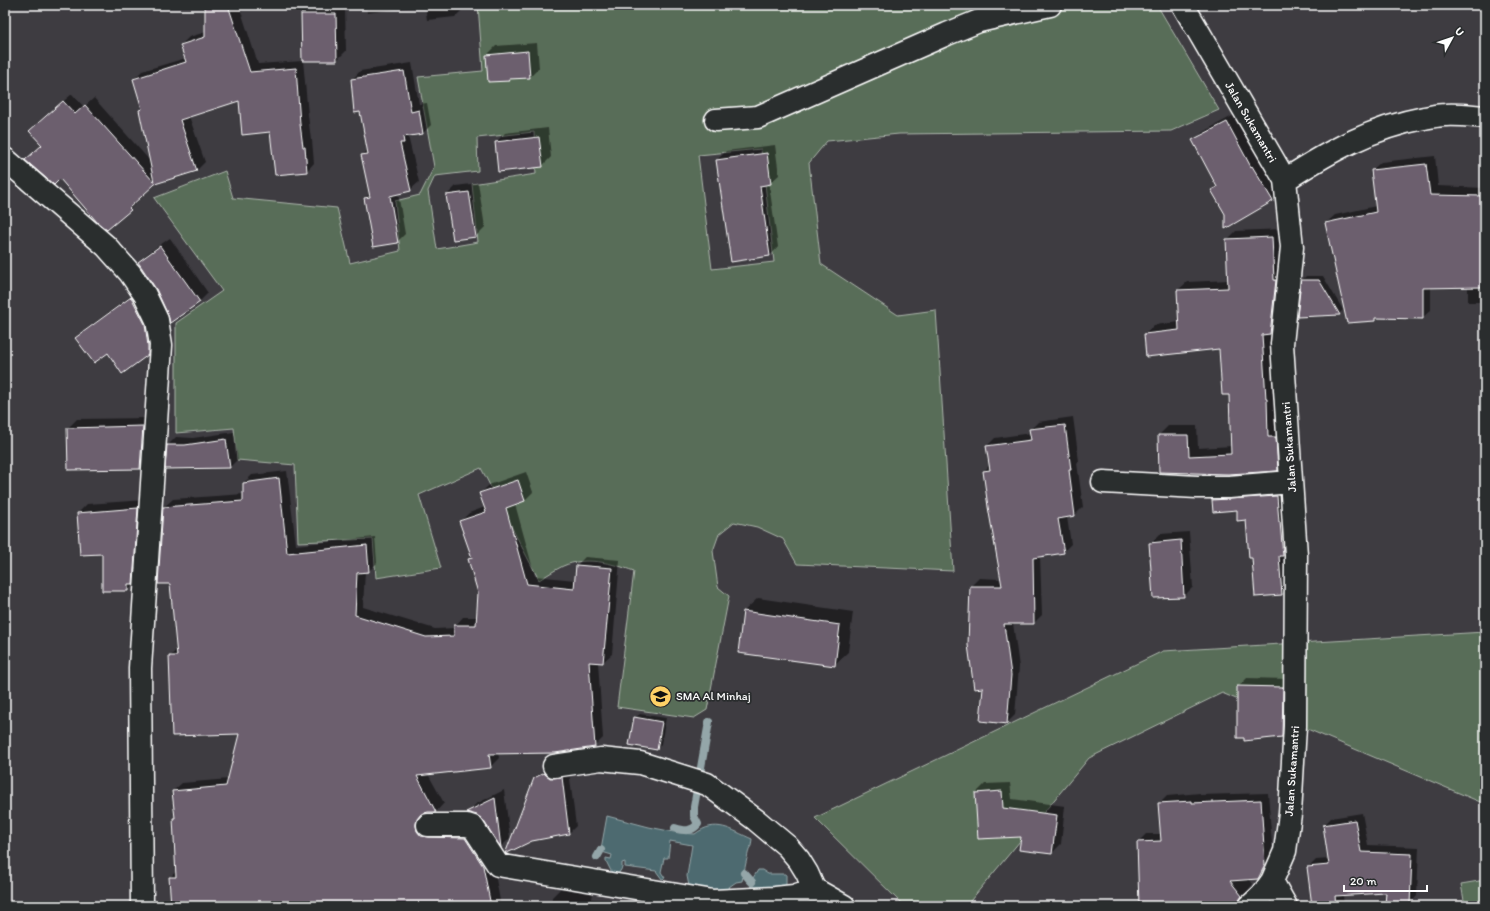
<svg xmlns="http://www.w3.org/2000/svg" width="1490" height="911" viewBox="0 0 1490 911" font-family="Itim,sans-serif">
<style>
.green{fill:#596d58;stroke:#acb6ac;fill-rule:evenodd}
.water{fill:#4d6b70;stroke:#94a6a9}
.shadow{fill:#0007}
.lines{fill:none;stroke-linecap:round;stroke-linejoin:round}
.stream{stroke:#94a6a9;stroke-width:8}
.building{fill:#6c5f6e;stroke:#fff}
.minor-casing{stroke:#fff;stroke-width:25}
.minor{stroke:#2a2d2e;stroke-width:22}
.labels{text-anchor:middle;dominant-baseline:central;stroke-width:3.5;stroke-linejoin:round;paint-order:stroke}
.street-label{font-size:12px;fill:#fff;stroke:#2a2d2e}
.poi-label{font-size:12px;fill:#fff;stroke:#2a2d2e;text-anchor:start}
</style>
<rect width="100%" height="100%" fill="#3e3c41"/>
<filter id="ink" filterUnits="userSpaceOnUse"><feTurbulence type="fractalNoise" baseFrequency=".025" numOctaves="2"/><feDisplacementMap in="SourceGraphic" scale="8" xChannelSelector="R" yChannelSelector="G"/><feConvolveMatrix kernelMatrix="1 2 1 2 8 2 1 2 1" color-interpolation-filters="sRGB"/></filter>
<g filter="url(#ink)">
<path class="green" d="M478,5H1157L1219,110L1171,131L899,134L827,141L809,163L821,264L898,315L936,310L953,571L797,564L783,539L757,527L734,522L719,534L713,551L718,587L729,596L707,710L694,718L617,707L634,571C611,563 586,556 563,566C555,570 547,575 539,580L481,468L419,495L441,568L376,578L373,539L298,542L295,465L237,460L234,428L176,433V323L222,291L154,198L225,171L233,198L337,208L350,263L400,251L395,201L420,195L434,167L418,77L483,71ZM534,132L536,174L472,184L478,242L437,249L428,191L435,176L478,171L477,138ZM761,149L774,262L712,269L698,155Z
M1485,632V804L1222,693L1089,758L966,906H904L815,818L1163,651Z
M1485,880V906H1465L1461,884Z"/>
<path class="water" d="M607,816L649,827L679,833L695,834C716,818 731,830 752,839L751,846L749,849L742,881L736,882L729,887L733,892L690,891L687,876L692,845L670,841L668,858H664L661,872L665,878L662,879L656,871L625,867V862L622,863V868L615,879L606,861V858L611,859L612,855L602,852L601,849Z
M758,870H762L768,874H786V893L751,892L753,878Z"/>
<path class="shadow" d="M113,5H139L114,10Z
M207,5H239L258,64L303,61L302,14L311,5H345L346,51L337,60H303L308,115L311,140H312L314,163L306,172L271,131L240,99L189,116L205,162L197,170L154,184L137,199L138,201L130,209L107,229L43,145L38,123L72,94L84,107L94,98L151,162L140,110L143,107L134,79L142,71L186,58L181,45L189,37L206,32Z
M366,5H462L463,9L455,17L427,20L425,5L367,13Z
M537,43L539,68L530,77L511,78L509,80L487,55L496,46Z
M412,63L419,104L427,103L431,125L423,133L408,136L419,182L410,190L398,193L405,234L397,242L365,198L371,193L362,156L368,150L361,111L352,80L360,71Z
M1236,114L1260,159L1261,158L1281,192L1272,201L1226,214L1212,191L1217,185L1194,141L1203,132Z
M548,128L551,157L542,166L496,142L505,133Z
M775,145L779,175L769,184L778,247L770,256L717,160L726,151Z
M1435,156L1438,186L1485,188V302H1468V286L1431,287V310L1422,318L1378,317L1375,320L1326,223L1335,215L1376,206L1372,170L1381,162Z
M478,183L485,227L476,236L447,195L456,186Z
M1280,229L1282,271L1279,324L1271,332L1274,390L1286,461L1277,470L1160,471L1159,435L1168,426H1197L1198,448L1232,446L1230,394L1220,348L1145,334L1154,325L1180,322L1178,290L1187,282L1229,280L1227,240L1236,231Z
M170,238L208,293L199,302L157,289L139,262L148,253Z
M1306,276H1323L1343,310L1339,314L1302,280Z
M140,289L156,345L147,354L108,352L77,338L86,329Z
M1073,417L1079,461L1077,463L1083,507L1075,515L1067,517L1071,544L1063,552L1040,555L1042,615L1034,623H1013L1019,667L1015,715L1007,723L984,686L971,586L979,578L1001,579L984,471L990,465L987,446L995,438L1031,433L1030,430L1038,422Z
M151,418L149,459L140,468L68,428L77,419Z
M234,432L238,459L230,467L167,468L168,445L176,437L193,438Z
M287,471L296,545L375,537L377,563L369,571H365L363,607L435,629L455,628V626L463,617H477L479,593L469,560L473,556L461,521L469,513L485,507L480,494L489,485L526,472L533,492L525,500L515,504L535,576L575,580L577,565L585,557L620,560L612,654L603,662H598L603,738L595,746L498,753L499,758L490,767L428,774L444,803L436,812L425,813L424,816L473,829L492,857L501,906H172L170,877L177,871L176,817L173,791L182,783L229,779L240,732L170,657L177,649L164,507L173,499L244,494V483L252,475Z
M1286,488L1290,586L1282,594L1253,557L1247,519L1238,509L1214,511L1213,500L1222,491Z
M146,500L137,582L128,590H103V553L81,554L78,513L87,504Z
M1189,532L1193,587L1184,596L1151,543L1160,534Z
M758,598L853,612L848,652L834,665L744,611Z
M1247,678L1291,679L1290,727L1281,736L1238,687Z
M640,714L666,718L661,744L657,749L635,718Z
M551,766L569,771L576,826L569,833L534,778L539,774V776L549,771L548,769L539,774Z
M1010,783L1012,799L1065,806L1061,844L1052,853L1022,836L976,793L985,784Z
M504,790L510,838L502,846L484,819L477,814L468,812L476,804Z
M1200,793V795L1268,793L1273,856L1266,870L1258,878L1249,879L1253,884L1246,893V900L1249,906H1152L1138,842L1146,834H1162L1159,804L1167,796Z
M1362,813L1368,845L1419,847L1417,896L1410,904L1387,892L1343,895L1344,906H1312L1308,868L1316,860L1329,859L1324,825L1331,818Z
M561,888L593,893L592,899L635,901V906H551L552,897Z"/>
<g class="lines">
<path class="stream" d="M675,828C685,831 691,832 698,824L694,816V807L709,722
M597,857L601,850
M744,873L752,882"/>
</g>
<path class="building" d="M205,5H228L250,72L296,68L300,124L303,147H305L307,172L275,175L270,132L242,135L239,101L180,120L197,171L155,184L129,208L131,210L107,230L97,222L60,179L54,185L25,160L42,145L29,131L63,101L75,114L85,105L154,182L139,110L142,109L133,79L186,62L180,45L205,37Z
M301,14H336L337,61H302Z
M528,51L530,78L509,79L510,81L488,82L486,55Z
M404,71L411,112L419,110L423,134L403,137L404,143H400L411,191L390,196L398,243L373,247L364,198L370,197L361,155L368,154L360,112L354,113L351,79Z
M1227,122L1251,167L1252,166L1273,201L1225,229V214L1211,190L1217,187L1192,140Z
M539,137L543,167L498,172L495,142Z
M767,153L771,184L760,186L770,256L731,262L716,160Z
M1426,164L1430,195L1484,196L1482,287L1423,288V319L1375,318V321L1347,323L1325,223L1376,212L1371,170Z
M469,192L476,237L453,240L446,195Z
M1272,237L1274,280H1276L1270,334L1262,335L1266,399H1267L1268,437H1276L1278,471L1228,474L1159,472L1158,435H1188L1189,456L1231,454L1229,395H1222L1219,349L1146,357L1144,334L1179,330L1177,290L1228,288L1226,239Z
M160,246L200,302L170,323L168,315L156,289L138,262Z
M1301,280H1319L1340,315L1297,317Z
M131,297L145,324L148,346V355L122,374L108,353L94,363L75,338Z
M1065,425L1071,470H1069L1075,516L1058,519L1064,553L1033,558L1034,624H1004L1011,675L1007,724L980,721L983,688L974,689L968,645L970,586H1002L988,507L983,471L990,470L986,446L1031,440L1029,429Z
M143,426L140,469L68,470L67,428Z
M226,439L230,468L165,469L167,445H185Z
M279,478L287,553L367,545L369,572L357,573L355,615L426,637L454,636V625H476L478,593L468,559L472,558L459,521L486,512L479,493L518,480L525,501L506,508L527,584L574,589L576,565L612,568L603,663L589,662L595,747L555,753L489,754L491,768L417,776L436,812H428L421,814L417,819L416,825L417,831L421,836L428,837L465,838L483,866L491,906H171L169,877H176L173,818H175L172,791L226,786L239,734L172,736L169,656H177L170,584H158L163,507L243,501V483Z
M1277,496L1279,522H1280L1283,556H1279L1282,595L1255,597L1252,558H1249L1246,520L1237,521V510L1213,512L1212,500Z
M138,508L133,584H128V591H102V554L80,555L77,513Z
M1181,540L1184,597L1153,598L1149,543Z
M743,611L840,625L835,666L738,653Z
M1237,686L1283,687L1282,737L1244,741V738H1237Z
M634,717L662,722L657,750L629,745Z
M544,773L550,778L562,777L569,834L532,841L505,854L534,778Z
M1002,791L1003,808L1057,815L1052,854L1019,850L1021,837L978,839L975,793Z
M495,798L501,848L483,820L477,815L466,812Z
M1261,800L1265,865L1258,879L1230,881L1242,896L1238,902V906H1139L1137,842L1161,841L1158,803L1192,801V803Z
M1355,820L1361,852L1412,854L1410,905L1385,904L1386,893L1335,896L1336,906H1312L1307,867L1329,865L1323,825Z"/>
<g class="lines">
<defs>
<path id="minor" d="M1183,5L1285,180L1292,247L1282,344L1296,555L1295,726L1290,814L1285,851L1272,881L1262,895L1250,906
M716,120L758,117L947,34L979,21L1050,5
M5,159L106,246L130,273L145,295L157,320L161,345L140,668L142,906
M1285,180C1330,151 1371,128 1424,118C1431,117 1438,115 1445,115C1458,114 1472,116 1485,117
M1103,482L1197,487H1229L1291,482
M554,766L601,759L640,763L707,784L756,820L787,846L799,860L807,873L814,889
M428,825H467L473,827L498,865L713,901L775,898L794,896L814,889L844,906
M1272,881L1286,906"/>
</defs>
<use href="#minor" class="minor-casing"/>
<use href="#minor" class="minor"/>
</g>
</g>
<defs>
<symbol id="school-disc" viewBox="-11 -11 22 22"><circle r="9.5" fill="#ffd166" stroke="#2a2d2e"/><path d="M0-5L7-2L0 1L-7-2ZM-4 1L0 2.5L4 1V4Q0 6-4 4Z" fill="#111"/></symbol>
</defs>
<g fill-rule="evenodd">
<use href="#school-disc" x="648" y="684" width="25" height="25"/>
</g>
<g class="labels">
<g class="street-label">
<text transform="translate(1251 122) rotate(60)">Jalan Sukamantri</text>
<text transform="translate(1289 447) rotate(-94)">Jalan Sukamantri</text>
<text transform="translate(1292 771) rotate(-86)">Jalan Sukamantri</text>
</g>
<g class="poi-label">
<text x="676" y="696">SMA Al Minhaj</text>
</g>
</g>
<rect width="1490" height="911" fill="none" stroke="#2a2d2e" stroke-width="20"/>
<rect x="10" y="10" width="1470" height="891" fill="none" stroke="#fff" stroke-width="1.5" filter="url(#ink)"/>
<g transform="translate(1452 38) rotate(50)" stroke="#2a2d2e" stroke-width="3" paint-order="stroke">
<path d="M0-3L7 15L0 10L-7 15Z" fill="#ffffff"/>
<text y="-6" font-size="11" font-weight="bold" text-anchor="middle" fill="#ffffff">U</text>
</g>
<path d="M1344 885v6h83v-6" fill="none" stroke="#ffffff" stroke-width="2"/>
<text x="1350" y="885" font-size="12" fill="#ffffff" stroke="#2a2d2e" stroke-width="3" paint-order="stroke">20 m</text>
</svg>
